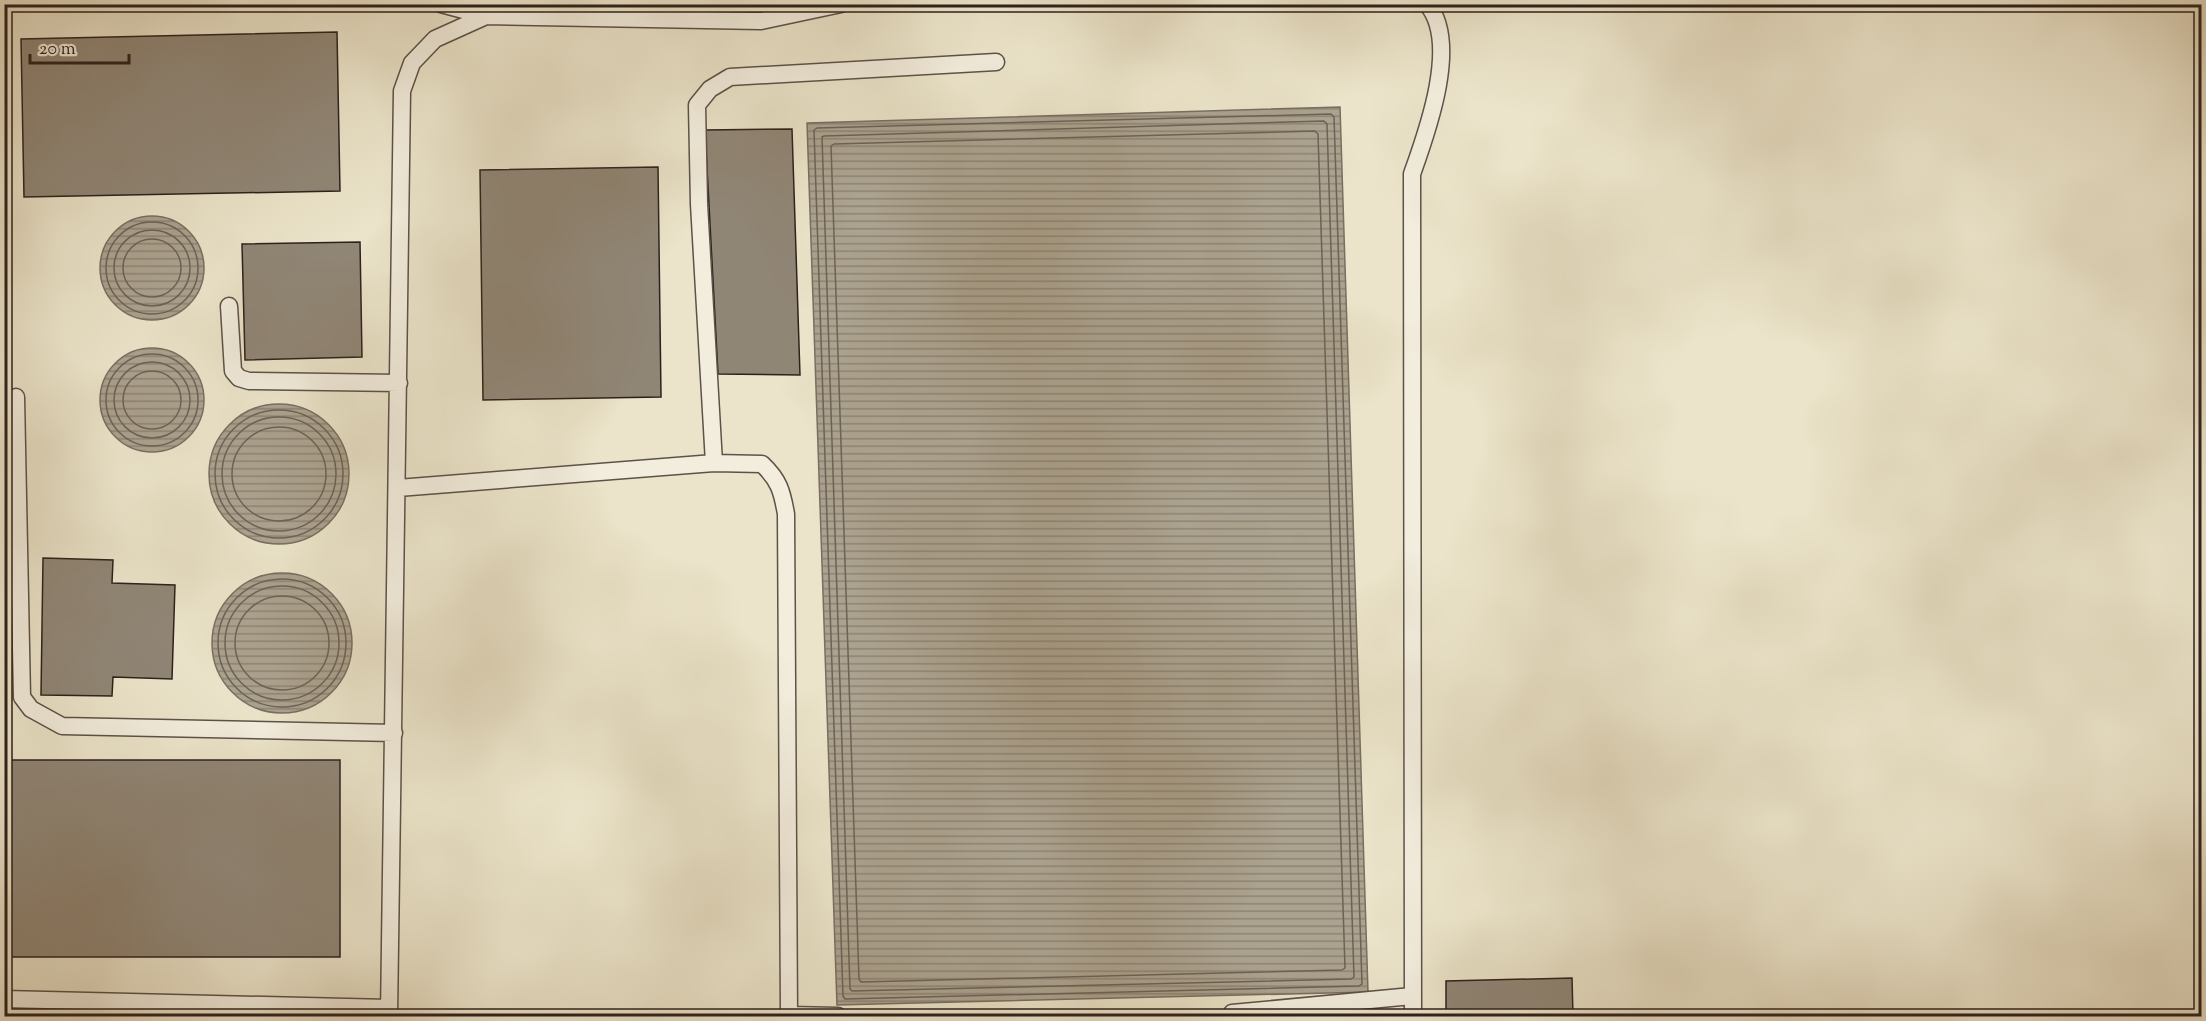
<svg xmlns="http://www.w3.org/2000/svg" width="2206" height="1021" viewBox="0 0 2206 1021" font-family="'Sorts Mill Goudy',serif">
<style>
.water{fill:url(#water-rules);stroke:#796e61;stroke-width:1.5}
.lines{fill:none;stroke-linecap:round;stroke-linejoin:round}
.shore{stroke:#6c6256;stroke-width:1.5}
.building{fill:#908676;stroke:#2e211c;stroke-width:1.5}
.lane-casing{stroke:#5d5248;stroke-width:19}
.lane{stroke:#f2eddd;stroke-width:16}
</style>
<defs>
<pattern id="water-rules" width="6" height="5" patternUnits="userSpaceOnUse" patternTransform="scale(1.5)"><rect width="6" height="5" fill="#aba28f"/><path d="M0 2.5h6" fill="none" stroke="#8c8474"/></pattern>
</defs>
<rect width="100%" height="100%" fill="#ebe4ca"/>
<filter id="stains"><feTurbulence type="fractalNoise" baseFrequency=".00333" numOctaves="4"/><feColorMatrix values="0 0 0 0 .2 0 0 0 0 .09 0 0 0 0 .02 0 0 0 .5 -.17"/></filter>
<radialGradient id="worn" r=".72"><stop offset=".6" stop-color="#630" stop-opacity="0"/><stop offset="1" stop-color="#630" stop-opacity=".3"/></radialGradient>
<path class="water" d="M1340,107L1368,992L837,1005L807,123Z
M100 268a52 52 0 1 1 104 0a52 52 0 1 1-104 0Z
M100 400a52 52 0 1 1 104 0a52 52 0 1 1-104 0Z
M209 474a70 70 0 1 1 140 0a70 70 0 1 1-140 0Z
M212 643a70 70 0 1 1 140 0a70 70 0 1 1-140 0Z"/>
<g class="lines">
<path class="shore" d="M1331,114L1334,117L1362,984L1359,986L845,999L843,996L814,130L817,128Z
M1324,121L1327,124L1354,977L1351,979L852,991L850,989L822,137L824,136Z
M1315,131L1318,134L1345,968L1342,970L861,982L859,979L831,146L834,144Z
M106 268a46 46 0 1 1 92 0a46 46 0 1 1-92 0Z
M114 268a38 38 0 1 1 76 0a38 38 0 1 1-76 0Z
M123 268a29 29 0 1 1 58 0a29 29 0 1 1-58 0Z
M106 400a46 46 0 1 1 92 0a46 46 0 1 1-92 0Z
M114 400a38 38 0 1 1 76 0a38 38 0 1 1-76 0Z
M123 400a29 29 0 1 1 58 0a29 29 0 1 1-58 0Z
M215 474a64 64 0 1 1 128 0a64 64 0 1 1-128 0Z
M222 474a57 57 0 1 1 114 0a57 57 0 1 1-114 0Z
M232 474a47 47 0 1 1 94 0a47 47 0 1 1-94 0Z
M218 643a64 64 0 1 1 128 0a64 64 0 1 1-128 0Z
M225 643a57 57 0 1 1 114 0a57 57 0 1 1-114 0Z
M235 643a47 47 0 1 1 94 0a47 47 0 1 1-94 0Z"/>
</g>
<path class="building" d="M337,32L340,191L24,197L21,39Z
M792,129L800,375L718,374L705,130Z
M658,167L661,397L483,400L480,170Z
M360,242L362,357L245,360L242,244Z
M43,558L113,560L112,583L175,585L172,679L113,677L112,696L41,695Z
M4,760H340V957H4Z
M1572,978L1573,1016H1446V981Z"/>
<g class="lines">
<defs>
<path id="lane" d="M441,4L486,16L761,21L841,4
M229,306L233,371L239,378L249,381L399,383
M16,397L22,697L31,709L62,726L394,733
M714,463L699,204L697,105L710,89L730,77L996,62
M398,488L714,463L762,464C779,480 782,491 786,514L789,1016
M4,999L389,1008
M1232,1013L1412,996
M789,1015L838,1016
M389,1016L402,91L412,63L435,39L486,16
M1413,1016L1412,174C1427,132 1460,42 1427,4"/>
</defs>
<use href="#lane" class="lane-casing"/>
<use href="#lane" class="lane"/>
</g>
<rect width="2206" height="1021" fill="none" stroke="#ebe4ca" stroke-width="24"/>
<rect x="6" y="6" width="2194" height="1009" fill="none" stroke="#2e211c" stroke-width="3"/>
<rect x="12" y="12" width="2182" height="997" fill="none" stroke="#2e211c" stroke-width="1.5"/>
<path d="M30 54v9h99v-9" fill="none" stroke="#2e211c" stroke-width="3"/>
<text x="39" y="54" font-size="18" fill="#2e211c" stroke="#f2eddd" stroke-width="4.5" paint-order="stroke">20 m</text>
<rect width="100%" height="100%" filter="url(#stains)"/>
<rect width="100%" height="100%" fill="url(#worn)"/>
</svg>
